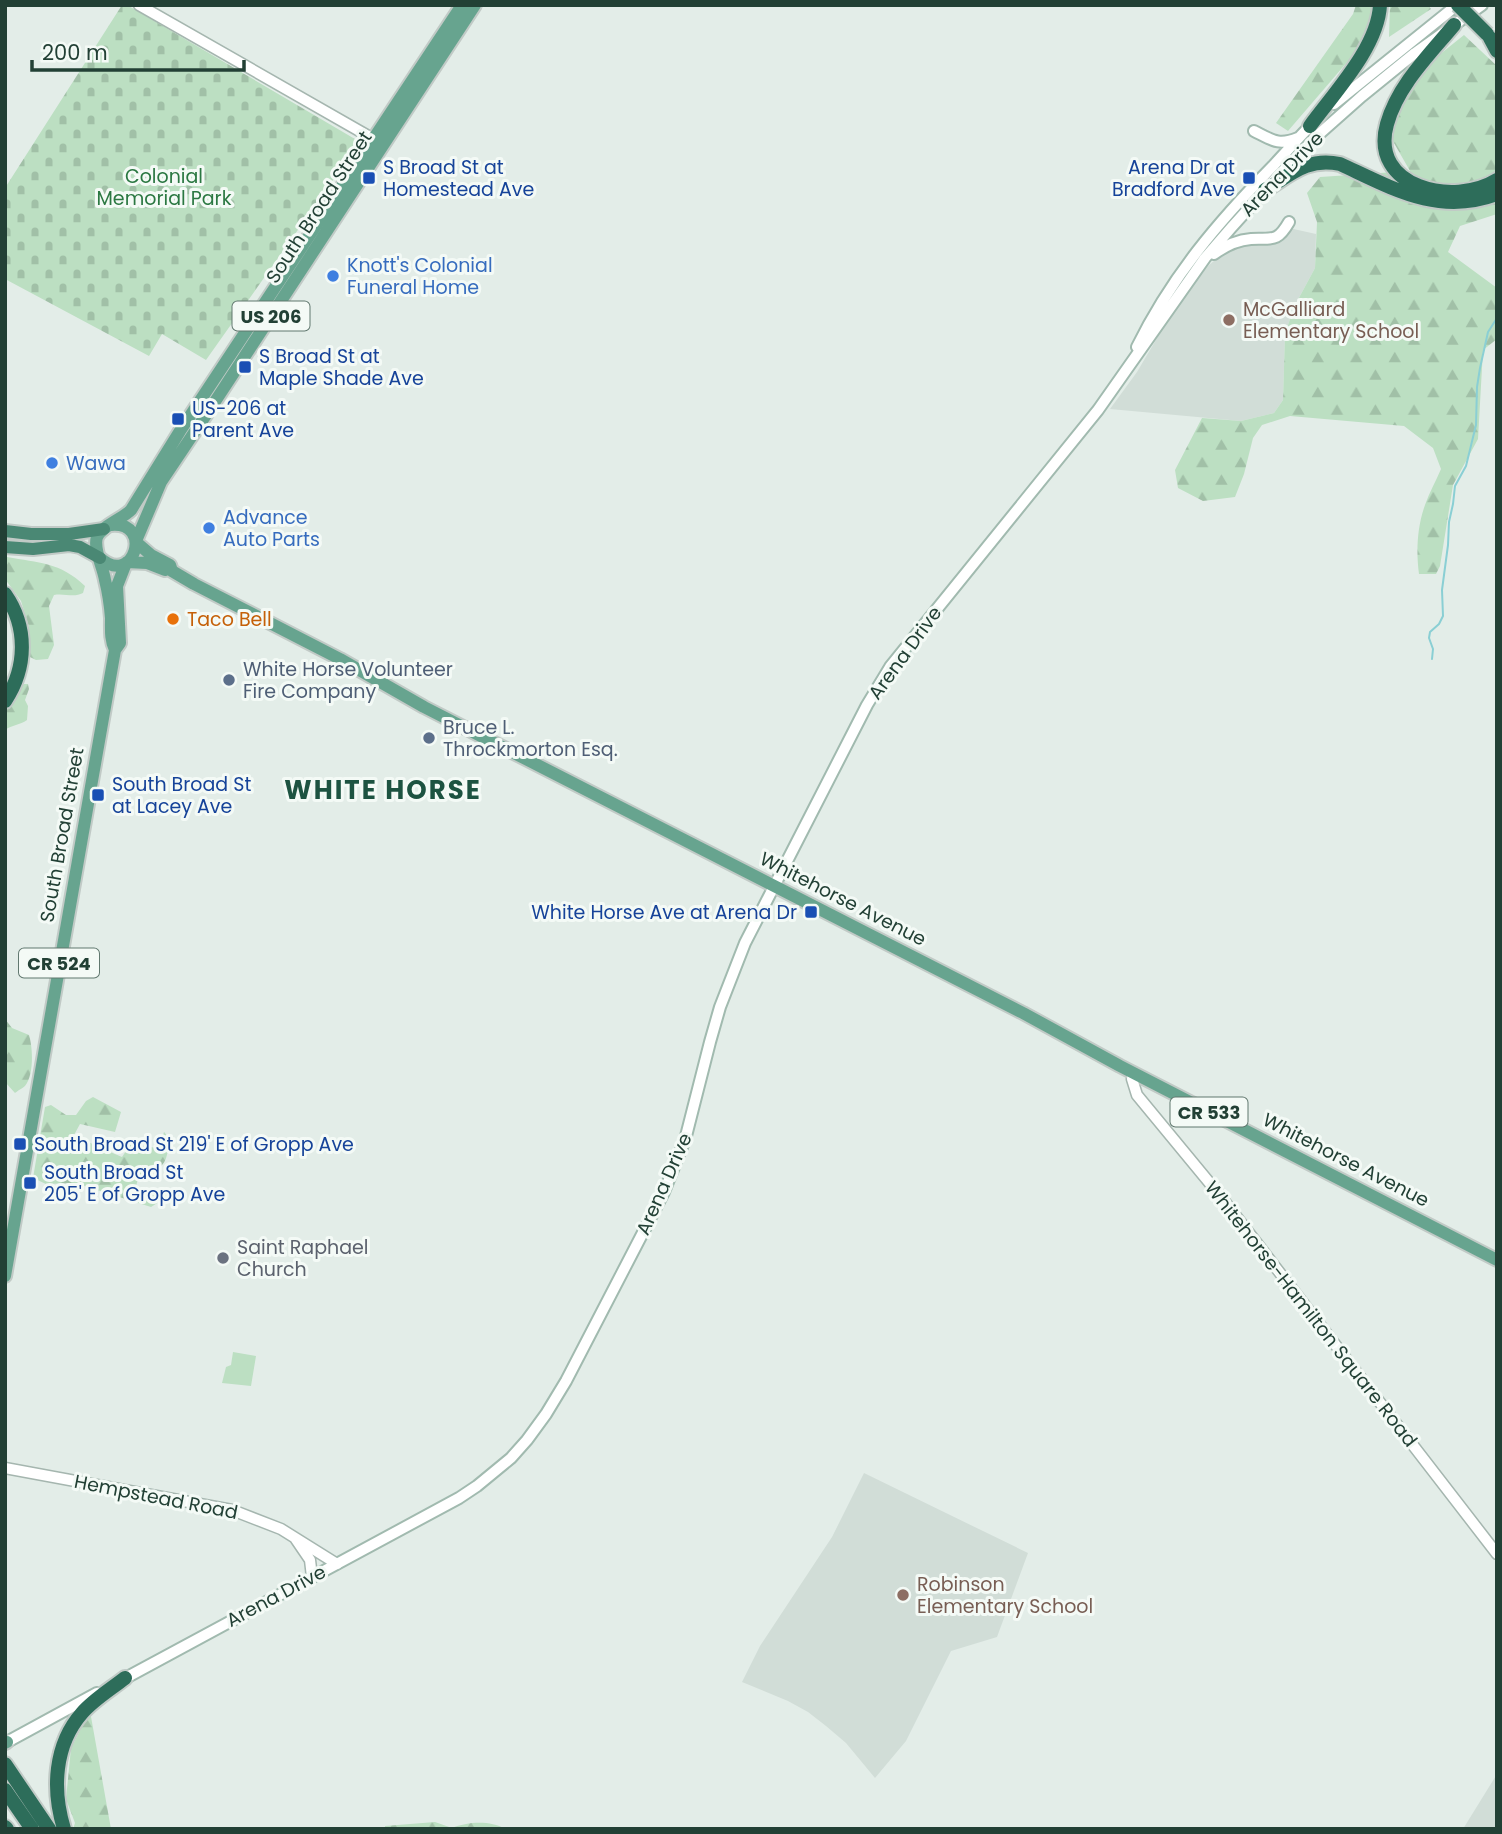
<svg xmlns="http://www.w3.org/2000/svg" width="1502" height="1834" viewBox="0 0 1502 1834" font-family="Poppins,sans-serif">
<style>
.built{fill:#d1ddd7}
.green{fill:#bcdfc2}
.forest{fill:url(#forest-firs)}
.cemetery{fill:url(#cemetery-stones)}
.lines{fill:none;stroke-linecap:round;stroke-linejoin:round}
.stream{stroke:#8acfd4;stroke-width:2}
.tertiary-casing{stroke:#a5b6af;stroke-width:13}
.secondary-casing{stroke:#a1baaf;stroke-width:14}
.primary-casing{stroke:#c1cac6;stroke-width:16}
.trunk-casing{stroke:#c1cac6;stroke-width:16}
.motorway-casing{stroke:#c1cac6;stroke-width:18}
.tertiary{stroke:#fff;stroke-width:10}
.secondary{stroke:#fff;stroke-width:10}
.primary{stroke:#67a48f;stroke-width:12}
.trunk{stroke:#4a8874;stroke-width:12}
.motorway{stroke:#2d6d5a;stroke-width:14}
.motorway-bridge-casing{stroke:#c1cac6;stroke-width:18;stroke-linecap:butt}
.motorway-bridge{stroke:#2d6d5a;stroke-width:14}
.transit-dot{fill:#1a4fb4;stroke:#f4faf6;stroke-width:2.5}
.shop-dot{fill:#3f7fe0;stroke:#f4faf6;stroke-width:2.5}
.education-dot{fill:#8d6e63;stroke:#f4faf6;stroke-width:2.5}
.food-dot{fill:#e8710a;stroke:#f4faf6;stroke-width:2.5}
.service-dot{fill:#5c6f8a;stroke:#f4faf6;stroke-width:2.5}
.worship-dot{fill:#6b7280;stroke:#f4faf6;stroke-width:2.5}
.labels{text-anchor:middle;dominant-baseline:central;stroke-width:6;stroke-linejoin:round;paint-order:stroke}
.shield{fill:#f4faf6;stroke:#61786f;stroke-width:2}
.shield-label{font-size:18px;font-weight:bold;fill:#224035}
.transit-label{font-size:19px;fill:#164399;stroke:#f4faf6;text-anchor:start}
.street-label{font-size:19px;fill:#224035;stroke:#f4faf6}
.park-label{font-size:19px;fill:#2b7842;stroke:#f4faf6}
.shop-label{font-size:19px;fill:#366cbe;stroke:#f4faf6;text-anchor:start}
.education-label{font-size:19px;fill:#785e54;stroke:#f4faf6;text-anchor:start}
.food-label{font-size:19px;fill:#c56008;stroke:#f4faf6;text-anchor:start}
.service-label{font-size:19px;fill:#4e5e75;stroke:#f4faf6;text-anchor:start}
.worship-label{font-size:19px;fill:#5b616d;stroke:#f4faf6;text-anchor:start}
.district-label{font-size:26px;font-weight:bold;letter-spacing:2px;fill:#1d5341;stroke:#f4faf6}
</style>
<defs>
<pattern id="forest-firs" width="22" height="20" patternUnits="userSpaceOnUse" patternTransform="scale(1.75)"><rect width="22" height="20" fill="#bcdfc2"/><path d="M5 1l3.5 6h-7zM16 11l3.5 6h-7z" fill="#a1c0a7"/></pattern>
<pattern id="cemetery-stones" width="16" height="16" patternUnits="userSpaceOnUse" patternTransform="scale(1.75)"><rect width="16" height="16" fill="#bcdfc2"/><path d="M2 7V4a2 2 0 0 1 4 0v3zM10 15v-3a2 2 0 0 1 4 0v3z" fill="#a1c0a7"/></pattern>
</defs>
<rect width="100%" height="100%" fill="#e3ede8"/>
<path class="built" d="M1289,228L1316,234L1315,268L1294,307L1285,334L1283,400L1274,413L1241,421L1110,409L1137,372L1176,306L1209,265L1229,249Z
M864,1473L1028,1553L997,1637L951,1651L906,1741L875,1778L846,1743L826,1726L808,1712L788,1701L742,1682L760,1646L832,1537Z
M1497,1774V1829H1463Z"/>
<path class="green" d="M233,1352L256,1356L251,1386L222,1383L226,1367L231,1365Z"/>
<path class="forest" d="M1356,5H1373L1372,14L1361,46L1288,131L1276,123L1353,14Z
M1390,5H1428L1431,9L1389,37Z
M1464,35L1497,66V214L1460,226L1448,252L1497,288V339L1483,350L1478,439L1453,485L1440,566L1436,574H1419C1416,552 1417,527 1425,505C1429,493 1436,481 1441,469L1433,448L1404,426L1290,416L1262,425L1253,438L1244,474L1235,497L1203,501L1178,488L1175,470L1202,418L1241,421L1274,413L1283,400L1285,334L1294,307L1315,268L1317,222L1307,193L1320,177L1410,171L1390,136L1407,90L1434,59Z
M7,557C39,563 60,562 85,586L83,593C74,598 64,593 54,595L49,606L54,645L48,659L36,660L30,657L29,627L21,601L5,579V558Z
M24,684H28L29,689L25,700L28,706L27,720C20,725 12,725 5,730V709Z
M5,1019L12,1028L29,1035C33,1048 34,1075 25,1086C24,1087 16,1092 15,1093L5,1082Z
M93,1097L121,1112L115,1132L80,1124L74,1135L101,1148L122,1157L130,1145L159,1148L164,1132L170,1139C165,1168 166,1165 139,1176L136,1186L158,1197L159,1202L151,1207L75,1183L46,1184L33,1178L45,1107L51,1105L66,1115H76L86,1101Z
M90,1711L111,1829H73L75,1823L66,1799L71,1748Z
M435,1822L452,1828C467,1822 490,1820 505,1829H385V1826Z"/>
<path class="cemetery" d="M122,5H127L360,142L206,360L162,334L149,356L5,279V188Z"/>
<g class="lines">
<path class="stream" d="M1432,659L1433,649L1429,638L1430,632L1439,624L1443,616L1442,590L1448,545L1449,522L1453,504L1455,486L1466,466L1476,425L1477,387L1480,368L1488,332L1497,318"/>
<defs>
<path id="tertiary" d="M139,5L377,141
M1133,1073L1132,1079L1137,1095L1222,1198L1497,1554
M5,1468L232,1510L281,1529L337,1564
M295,1538L310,1560L312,1577"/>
<path id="secondary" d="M1334,104L1457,5
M1254,131C1272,140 1278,146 1298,138
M1214,254C1225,246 1237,240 1251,239C1272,238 1277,243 1289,222
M1137,347C1172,276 1218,222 1273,166C1287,151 1300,136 1314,122
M120,1681L459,1498L477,1486L511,1458L527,1440L546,1414L566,1381L664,1192L685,1140L710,1042L720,1007L745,943L867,705L890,667L1098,410L1205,258L1231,228L1278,176L1318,135L1362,96L1415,53L1482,5
M7,1742L97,1693"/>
<path id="primary" d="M136,541L161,482L216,400L475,5
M136,542L151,555L170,565L172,571L194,584L340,659L424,707L1023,1013L1120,1066L1497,1260
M100,558C134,588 154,521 111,525
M127,562L147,563L165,570
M115,650C110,640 111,629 111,618C110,605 108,592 105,580C103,567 93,549 97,537C102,526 122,519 131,510L180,431L462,5
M5,1276L115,650L120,643L117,586L126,563
M5,1743L7,1742"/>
<path id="trunk" d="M5,531L31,534H69L104,529
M5,547L33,549L69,545L80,547L100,558"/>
<path id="motorway" d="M1454,25C1429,55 1398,85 1387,124C1369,188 1454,207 1497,180
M1490,38L1497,51
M1310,126C1334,93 1378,47 1380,5
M1265,190C1291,174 1308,157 1340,164C1392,188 1438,216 1497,194
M5,594C28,627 27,668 5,701
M5,1764L49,1829
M5,1790L32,1829
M5,1827L7,1829
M64,1829C52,1790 54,1745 82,1713C93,1700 111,1689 125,1678"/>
</defs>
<use href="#tertiary" class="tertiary-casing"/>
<use href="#secondary" class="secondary-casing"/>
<use href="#primary" class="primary-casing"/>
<use href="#trunk" class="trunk-casing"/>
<use href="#motorway" class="motorway-casing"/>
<use href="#tertiary" class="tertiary"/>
<use href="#secondary" class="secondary"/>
<use href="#primary" class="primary"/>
<use href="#trunk" class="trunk"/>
<use href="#motorway" class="motorway"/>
<defs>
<path id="motorway-bridge" d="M1458,5L1487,34"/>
</defs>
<use href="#motorway-bridge" class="motorway-bridge-casing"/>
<use href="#motorway-bridge" class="motorway-bridge"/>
</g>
<g class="transit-dot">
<rect x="362" y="171" width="14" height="14" rx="3.5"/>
<rect x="1242" y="171" width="14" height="14" rx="3.5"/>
<rect x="238" y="360" width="14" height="14" rx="3.5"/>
<rect x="171" y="412" width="14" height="14" rx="3.5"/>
<rect x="91" y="788" width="14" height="14" rx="3.5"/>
<rect x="804" y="905" width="14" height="14" rx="3.5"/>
<rect x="13" y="1137" width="14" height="14" rx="3.5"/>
<rect x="23" y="1176" width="14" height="14" rx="3.5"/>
</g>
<g class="shop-dot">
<circle cx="333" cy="276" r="7"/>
<circle cx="52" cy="463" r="7"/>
<circle cx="209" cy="528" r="7"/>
</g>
<g class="education-dot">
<circle cx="1229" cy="320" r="7"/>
<circle cx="903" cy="1595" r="7"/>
</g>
<circle class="food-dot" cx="173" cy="619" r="7"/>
<g class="service-dot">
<circle cx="229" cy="680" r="7"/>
<circle cx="429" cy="738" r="7"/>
</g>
<circle class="worship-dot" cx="223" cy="1258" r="7"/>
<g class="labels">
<g class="shield">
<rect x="232.5" y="301.5" width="77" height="29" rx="5"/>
<rect x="19" y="948.5" width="80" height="29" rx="5"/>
<rect x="1170.5" y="1097.5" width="77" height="29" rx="5"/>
</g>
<g class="shield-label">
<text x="271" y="316">US 206</text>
<text x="59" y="963">CR 524</text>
<text x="1209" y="1112">CR 533</text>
</g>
<g class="transit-label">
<text x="383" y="167">S Broad St at<tspan x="383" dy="22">Homestead Ave</tspan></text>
<text x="1235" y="167" text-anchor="end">Arena Dr at<tspan x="1235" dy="22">Bradford Ave</tspan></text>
<text x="259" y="356">S Broad St at<tspan x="259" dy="22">Maple Shade Ave</tspan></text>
<text x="192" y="408">US-206 at<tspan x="192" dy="22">Parent Ave</tspan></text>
<text x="112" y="784">South Broad St<tspan x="112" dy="22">at Lacey Ave</tspan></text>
<text x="797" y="912" text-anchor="end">White Horse Ave at Arena Dr</text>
<text x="34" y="1144">South Broad St 219' E of Gropp Ave</text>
<text x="44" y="1172">South Broad St<tspan x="44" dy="22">205' E of Gropp Ave</tspan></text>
</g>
<g class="street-label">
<text transform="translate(1282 174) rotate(-46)">Arena Drive</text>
<text transform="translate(319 207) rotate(-57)">South Broad Street</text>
<text transform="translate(905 653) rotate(-54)">Arena Drive</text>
<text transform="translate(62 835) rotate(-80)">South Broad Street</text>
<text transform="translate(843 899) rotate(27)">Whitehorse Avenue</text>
<text transform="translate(1346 1160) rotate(27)">Whitehorse Avenue</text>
<text transform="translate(664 1184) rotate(-66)">Arena Drive</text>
<text transform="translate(1311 1314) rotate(52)">Whitehorse-Hamilton Square Road</text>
<text transform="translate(156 1497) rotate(11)">Hempstead Road</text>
<text transform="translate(276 1596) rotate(-28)">Arena Drive</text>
</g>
<g class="park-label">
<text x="164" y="176">Colonial<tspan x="164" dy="22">Memorial Park</tspan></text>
</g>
<g class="shop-label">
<text x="347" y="265">Knott's Colonial<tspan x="347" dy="22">Funeral Home</tspan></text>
<text x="66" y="463">Wawa</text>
<text x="223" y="517">Advance<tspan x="223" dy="22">Auto Parts</tspan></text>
</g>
<g class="education-label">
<text x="1243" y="309">McGalliard<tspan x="1243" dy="22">Elementary School</tspan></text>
<text x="917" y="1584">Robinson<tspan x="917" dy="22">Elementary School</tspan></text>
</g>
<g class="food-label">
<text x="187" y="619">Taco Bell</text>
</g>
<g class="service-label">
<text x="243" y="669">White Horse Volunteer<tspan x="243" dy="22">Fire Company</tspan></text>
<text x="443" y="727">Bruce L.<tspan x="443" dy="22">Throckmorton Esq.</tspan></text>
</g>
<g class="worship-label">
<text x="237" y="1247">Saint Raphael<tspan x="237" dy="22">Church</tspan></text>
</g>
<g class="district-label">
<text x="383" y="790">WHITE HORSE</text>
</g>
</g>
<rect width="1502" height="1834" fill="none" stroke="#224035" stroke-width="14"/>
<path d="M32 60v10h212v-10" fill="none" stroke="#224035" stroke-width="3.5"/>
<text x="42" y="60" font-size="21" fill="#224035" stroke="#f4faf6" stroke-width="5" paint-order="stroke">200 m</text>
</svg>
